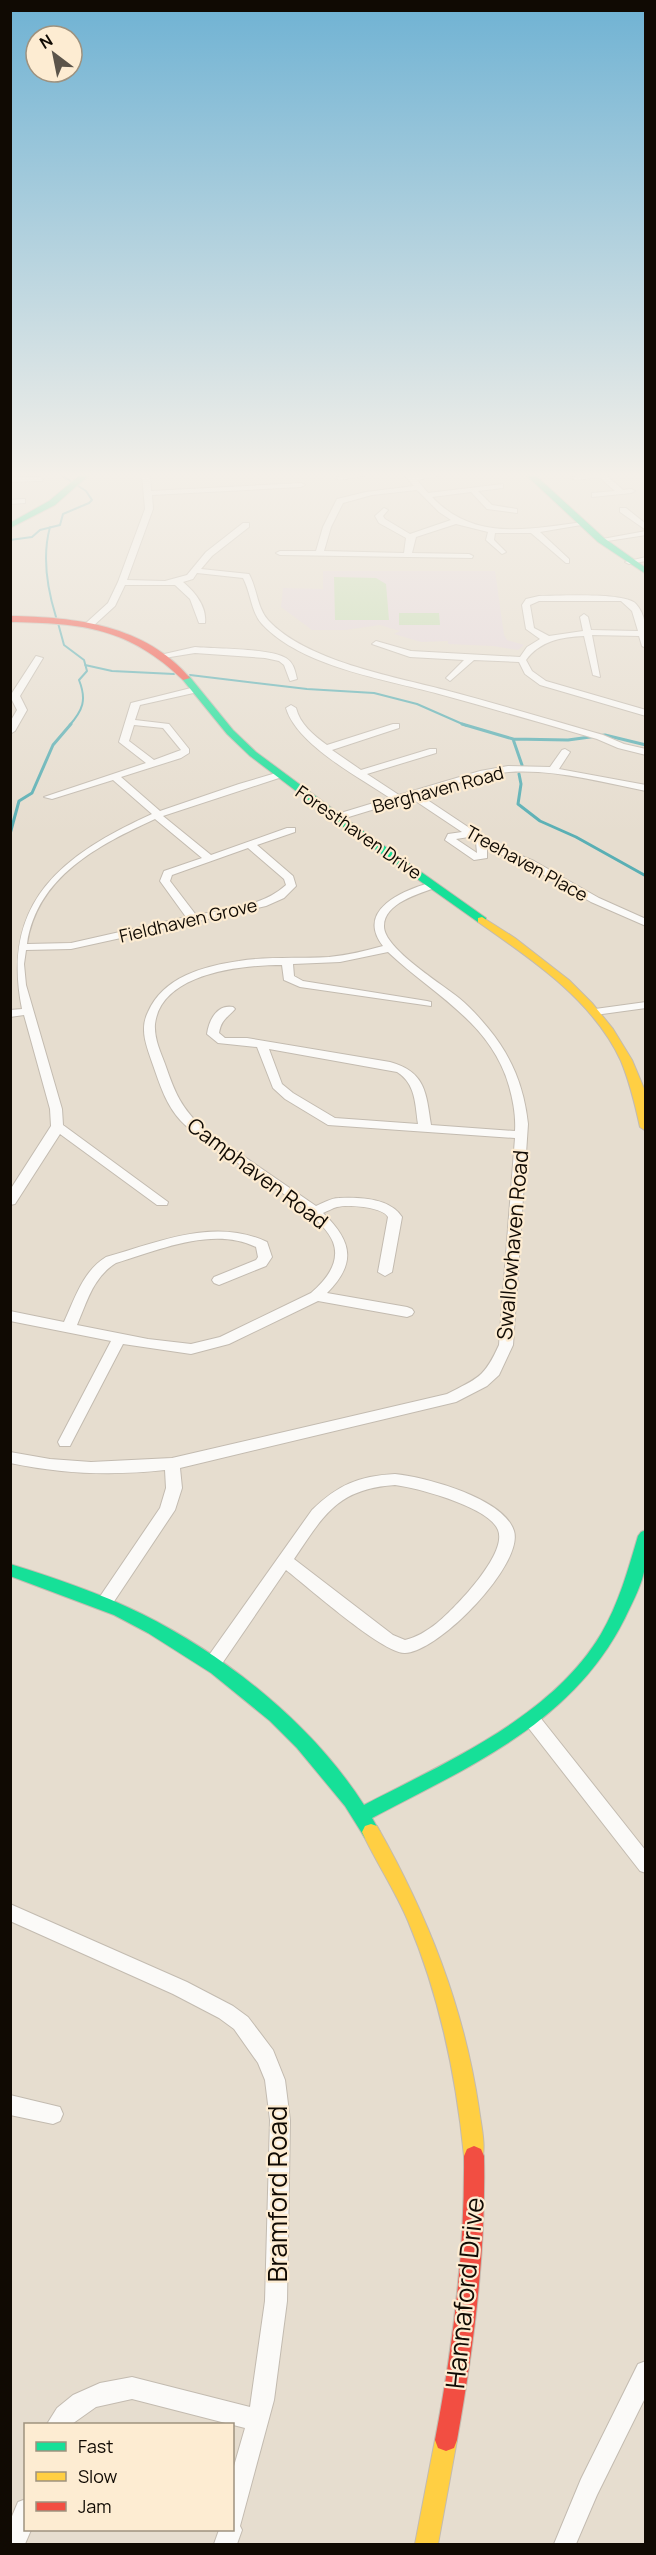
<svg xmlns="http://www.w3.org/2000/svg" width="656" height="2555" viewBox="0 0 656 2555" font-family="Manrope,sans-serif">
<style>
.education{fill:#e4d6da}
.green{fill:#c3dcb1}
.lines{fill:none;stroke-linecap:round;stroke-linejoin:round}
.stream-far1{stroke:#59afb4;stroke-width:2}
.stream{stroke:#59afb4;stroke-width:3}
.street-casing{stroke:#c3bbb0;stroke-width:2}
.fast-casing{stroke:#c3bbb0;stroke-width:2}
.slow-casing{stroke:#c3bbb0;stroke-width:2}
.jam-casing{stroke:#c3bbb0;stroke-width:2}
.street{fill:#fbfaf8;fill-rule:evenodd}
.fast{fill:#16e098;fill-rule:evenodd}
.slow{fill:#ffcf43;fill-rule:evenodd}
.jam{fill:#f24e42;fill-rule:evenodd}
.labels{text-anchor:middle;dominant-baseline:central;stroke-width:4.5;stroke-linejoin:round;paint-order:stroke}
.far-street-label{font-size:18px;fill:#100a03;stroke:#fdecd2}
.street-label{font-size:21px;fill:#100a03;stroke:#fdecd2}
.near-street-label{font-size:26px;fill:#100a03;stroke:#fdecd2}
</style>
<rect width="100%" height="100%" fill="#e6ddcf"/>
<path class="education" d="M323,571H495L504,635L507,640L524,645L518,650L493,646L448,644V641L421,642L394,634L400,631L380,625L345,630H312L281,607L283,588L323,589Z"/>
<path class="green" d="M334,577L376,578L386,584L389,620H335Z
M399,613H439L440,625H399Z"/>
<g class="lines">
<path class="stream-far1" d="M50,527C42,556 47,588 56,617
M10,540L32,537L40,530L60,525L63,514L89,503L92,500L86,491L61,475
M58,623L64,645L84,660L87,671L79,680C87,700 83,710 69,726
M85,665L112,671L174,674
M190,675L307,689L374,693L417,704L467,726"/>
<path class="stream" d="M462,724L513,739L522,765
M513,739L568,740L605,735L646,745
M519,774L521,784L518,804L540,821L576,837L646,876
M10,834L19,801L32,793L53,745L71,724"/>
<defs>
<path id="street" d="M142,475H150L151,491L301,483L305,485L301,487L152,495L153,509L127,580L165,581L187,575L206,552L243,523H249V527L212,556L201,569L249,574C257,588 257,608 268,620C306,661 392,676 445,690C498,704 551,720 603,735L624,744L646,749V755L618,748L597,739C544,724 491,708 439,694C384,679 302,667 262,624C251,612 251,593 243,578L197,573L193,579L183,582C195,592 207,607 205,623H199L190,599L175,585H125L115,606L92,627H86V623L108,603L118,582L145,509Z
M344,475H367L340,480L336,478Z
M404,475H441L417,480L428,493L503,484V488L478,491L492,505L517,509V513L487,509L471,492L432,497C475,542 528,529 583,522L587,524L540,532L569,559V563H566L531,533H495L494,540L506,552L502,554L486,540L488,532L456,524L416,537L412,553L469,554L473,556L472,558L280,555L276,553L280,551H316L323,527L337,499L366,492L414,486ZM417,490L439,512L451,520L410,534L385,519L383,516L388,510L384,508L375,516L379,523L406,538L404,553L324,551L331,527L343,503L372,495Z
M579,475H606L623,490L631,489L635,491L631,493L592,497V493L615,491L599,477L575,480L571,478Z
M39,477L43,479L42,481L10,482V478Z
M22,499H25V503L10,504V500Z
M620,508H626L646,524V530L620,512Z
M646,531V535L601,542L597,540Z
M646,557V561L629,564L625,562Z
M539,596C558,596 625,592 636,604C647,616 646,633 646,648L642,646L639,636L592,635L600,677L593,675L584,636C561,637 540,641 526,660L532,671L546,681L646,710V716L540,685L525,674L519,662L474,660L450,681L446,678L464,660L410,657L372,644L376,641L411,651L520,657L527,647L540,639L526,629L522,605L526,599ZM539,601H621L632,611L638,631L591,630L588,617L584,614L580,617L583,631L549,636L534,628L530,605Z
M195,647C216,649 270,648 286,658C294,663 295,671 297,679L290,681L284,665L279,661L265,658L195,653L164,658L160,655Z
M36,656L43,658L20,696L27,710L15,731L10,734V722L17,710L10,696Z
M195,687L200,690L198,692L140,705L135,720L169,724L189,749V753L181,758L121,777L160,811L239,784L276,773H282V777L163,816L211,855L287,828H295V832L257,845L293,876L296,886L284,898L266,906L71,949L26,950L24,964L26,985L62,1109L63,1125L168,1202L167,1205H157L60,1134L15,1204L10,1205V1190L51,1126L50,1109L24,1015L10,1017V1010L22,1009C0,901 64,854 152,814L113,780L52,799L44,797L146,763L119,742L131,703ZM134,725L163,728L181,750L154,760L129,741ZM155,819L202,858L164,871L160,881L186,917L71,943L27,944C37,876 99,845 155,819ZM248,848L284,879L286,885C262,907 226,909 196,915L170,881L172,875Z
M291,705L296,708C300,724 313,735 327,745L393,724H399V728L332,750L361,770L430,749H436V753L367,774L399,795L480,771L508,766L550,767L562,750L565,749L570,752L559,769L646,785V791C601,782 555,769 509,772C479,774 449,787 420,795L495,845L534,861L599,898L646,919V926L591,902L526,865L487,849V858L474,860L445,840L448,834L462,832L411,798L342,819H334V815L390,798C359,777 297,745 286,708ZM469,837L476,842L477,853L456,839Z
M433,882L438,885L437,887C419,894 384,903 384,926C383,948 442,984 459,998C470,1007 479,1017 488,1028C512,1057 524,1087 528,1124L513,1345L499,1375L487,1386L456,1402L180,1468L182,1488L175,1510L111,1606L105,1608L99,1606L97,1602L99,1598L160,1508L166,1488L165,1470C113,1476 62,1474 10,1463V1452L50,1459L91,1462L172,1458L447,1394C478,1378 484,1378 499,1345L515,1138L328,1125L285,1099L273,1088L257,1047L218,1043L207,1034C209,1020 217,1004 233,1007L235,1009C227,1018 221,1020 219,1033L225,1038H247L390,1062C426,1072 426,1093 431,1125L515,1131C516,1116 513,1100 509,1086C491,1022 432,994 388,952L340,962L293,964L294,976L303,981L427,1001L431,1002V1006L300,987L284,980L282,965C242,965 161,973 155,1024C154,1038 160,1051 165,1064C175,1093 181,1108 204,1129L316,1206C323,1203 331,1198 339,1198C360,1197 390,1198 402,1217L392,1272L385,1276L378,1272L388,1217C383,1207 348,1204 337,1207C333,1208 328,1211 323,1213C352,1241 357,1263 327,1293L407,1307L412,1309L414,1312L412,1315L407,1317L318,1301L229,1344L191,1354L123,1344L72,1442L70,1446H60L58,1442L111,1341L10,1321V1311L64,1322C75,1298 83,1271 106,1257C158,1242 215,1217 267,1242L272,1257L266,1266L219,1285L214,1283L212,1280L214,1277L256,1260L258,1257L256,1247C213,1226 159,1250 116,1263C93,1277 87,1302 77,1325L148,1339L191,1344L220,1337L311,1293C325,1281 341,1263 333,1242C319,1205 214,1155 181,1121C166,1105 160,1085 153,1065C147,1047 139,1030 148,1012C163,977 204,966 239,961C269,956 299,959 329,957C348,955 365,951 383,946C355,910 403,890 433,882ZM269,1049L397,1072C416,1084 415,1104 418,1124L335,1118L293,1093L282,1084Z
M646,1002V1008L595,1015L589,1012L595,1009Z
M395,1474C425,1477 504,1498 514,1531C524,1564 439,1652 405,1653C383,1654 307,1586 286,1570L219,1668L213,1670L207,1668L205,1663L207,1658L312,1510C338,1485 358,1476 395,1474ZM395,1485C418,1488 489,1507 498,1530C508,1554 454,1609 437,1623C427,1631 417,1637 405,1640L393,1635L294,1559C324,1515 337,1489 395,1485Z
M533,1714L539,1716L646,1851V1873L640,1871L527,1726L525,1721L527,1716Z
M10,1904L187,1982L233,2006L248,2017L273,2050L285,2080L290,2120L287,2301L274,2400L240,2526L242,2530L237,2544H214L219,2530H232V2473L245,2428L132,2399L96,2407L72,2424H47L57,2408L73,2395L100,2383L132,2377L250,2407L265,2301L270,2120L265,2080L258,2063L234,2029L219,2018L173,1994L10,1921Z
M10,2095L60,2107L63,2114L60,2121L53,2124L10,2115Z
M646,2361V2396L597,2495L576,2544H554L581,2479L638,2364Z
M26,2499V2530H31L25,2544H10V2521L18,2502Z"/>
<path id="fast" d="M80,475H89L55,505L10,528V523L49,501Z
M526,475H535L604,538L646,568V574L598,542Z
M183,676H189L233,730L256,752L349,821L486,918V922H478L341,825L250,756L227,734L183,680Z
M646,1530C646,1542 647,1555 645,1567C642,1585 633,1601 625,1618C573,1723 470,1766 372,1818L380,1832L377,1838L371,1840L365,1838L345,1806L297,1748L270,1721L211,1673L148,1633L114,1615L10,1576V1564C55,1578 100,1593 142,1614C228,1657 312,1724 364,1805C446,1762 552,1717 601,1634C619,1603 628,1570 638,1536L641,1532Z"/>
<path id="slow" d="M482,917L515,938L569,980L592,1003L613,1029L632,1060L645,1091L646,1131L640,1127C635,1104 630,1083 621,1061C593,1000 531,959 478,922V918Z
M371,1824L377,1826C428,1916 464,2007 479,2109C481,2125 487,2148 481,2163L474,2166L467,2163L464,2156C456,2075 440,1997 408,1921C395,1890 376,1862 362,1832L365,1826Z
M446,2429L454,2432L457,2440L438,2544H415L435,2440L438,2432Z"/>
<path id="jam" d="M10,616C76,617 145,625 190,678L183,680C129,628 83,623 10,622Z
M474,2146L481,2149L484,2156C486,2252 474,2346 457,2440L454,2448L446,2451L438,2448L435,2440C453,2346 465,2252 464,2156L467,2149Z"/>
</defs>
<use href="#street" class="street-casing"/>
<use href="#fast" class="fast-casing"/>
<use href="#slow" class="slow-casing"/>
<use href="#jam" class="jam-casing"/>
<use href="#street" class="street"/>
<use href="#fast" class="fast"/>
<use href="#slow" class="slow"/>
<use href="#jam" class="jam"/>
</g>
<linearGradient id="sky" x2="0" y2="1"><stop stop-color="#6fb2d3"/><stop offset="0.57" stop-color="#f4f0e9"/><stop offset="1" stop-color="#f4f0e9" stop-opacity="0"/></linearGradient>
<rect width="656" height="833" fill="url(#sky)"/>
<g class="labels">
<g class="far-street-label">
<text transform="translate(438 789) rotate(-15)">Berghaven Road</text>
<text transform="translate(359 832) rotate(35)">Foresthaven Drive</text>
<text transform="translate(527 863) rotate(29)">Treehaven Place</text>
<text transform="translate(188 920) rotate(-13)">Fieldhaven Grove</text>
</g>
<g class="street-label">
<text transform="translate(258 1173) rotate(37)">Camphaven Road</text>
<text transform="translate(512 1245) rotate(-85)">Swallowhaven Road</text>
</g>
<g class="near-street-label">
<text transform="translate(277 2194) rotate(-90)">Bramford Road</text>
<text transform="translate(464 2293) rotate(-84)">Hannaford Drive</text>
</g>
</g>
<rect width="656" height="2555" fill="none" stroke="#100a03" stroke-width="24"/>
<rect x="24" y="2423" width="210" height="108" fill="#fdecd2" stroke="#9e927f" stroke-width="1.5"/>
<rect x="36" y="2442" width="30" height="9" fill="#16e098" stroke="#9e927f" stroke-width="1.5"/>
<text x="78" y="2453" font-size="18" fill="#100a03">Fast</text>
<rect x="36" y="2472" width="30" height="9" fill="#ffcf43" stroke="#9e927f" stroke-width="1.5"/>
<text x="78" y="2483" font-size="18" fill="#100a03">Slow</text>
<rect x="36" y="2502" width="30" height="9" fill="#f24e42" stroke="#9e927f" stroke-width="1.5"/>
<text x="78" y="2513" font-size="18" fill="#100a03">Jam</text>
<g transform="translate(54 54) rotate(328)"><circle r="28" fill="#fdecd2" stroke="#9e927f" stroke-width="1.5"/>
<path d="M0-4.5L10 22L0 15L-10 22Z" fill="#5b544a"/>
<text y="-9" font-size="16" font-weight="bold" text-anchor="middle" fill="#100a03">N</text>
</g>
</svg>
